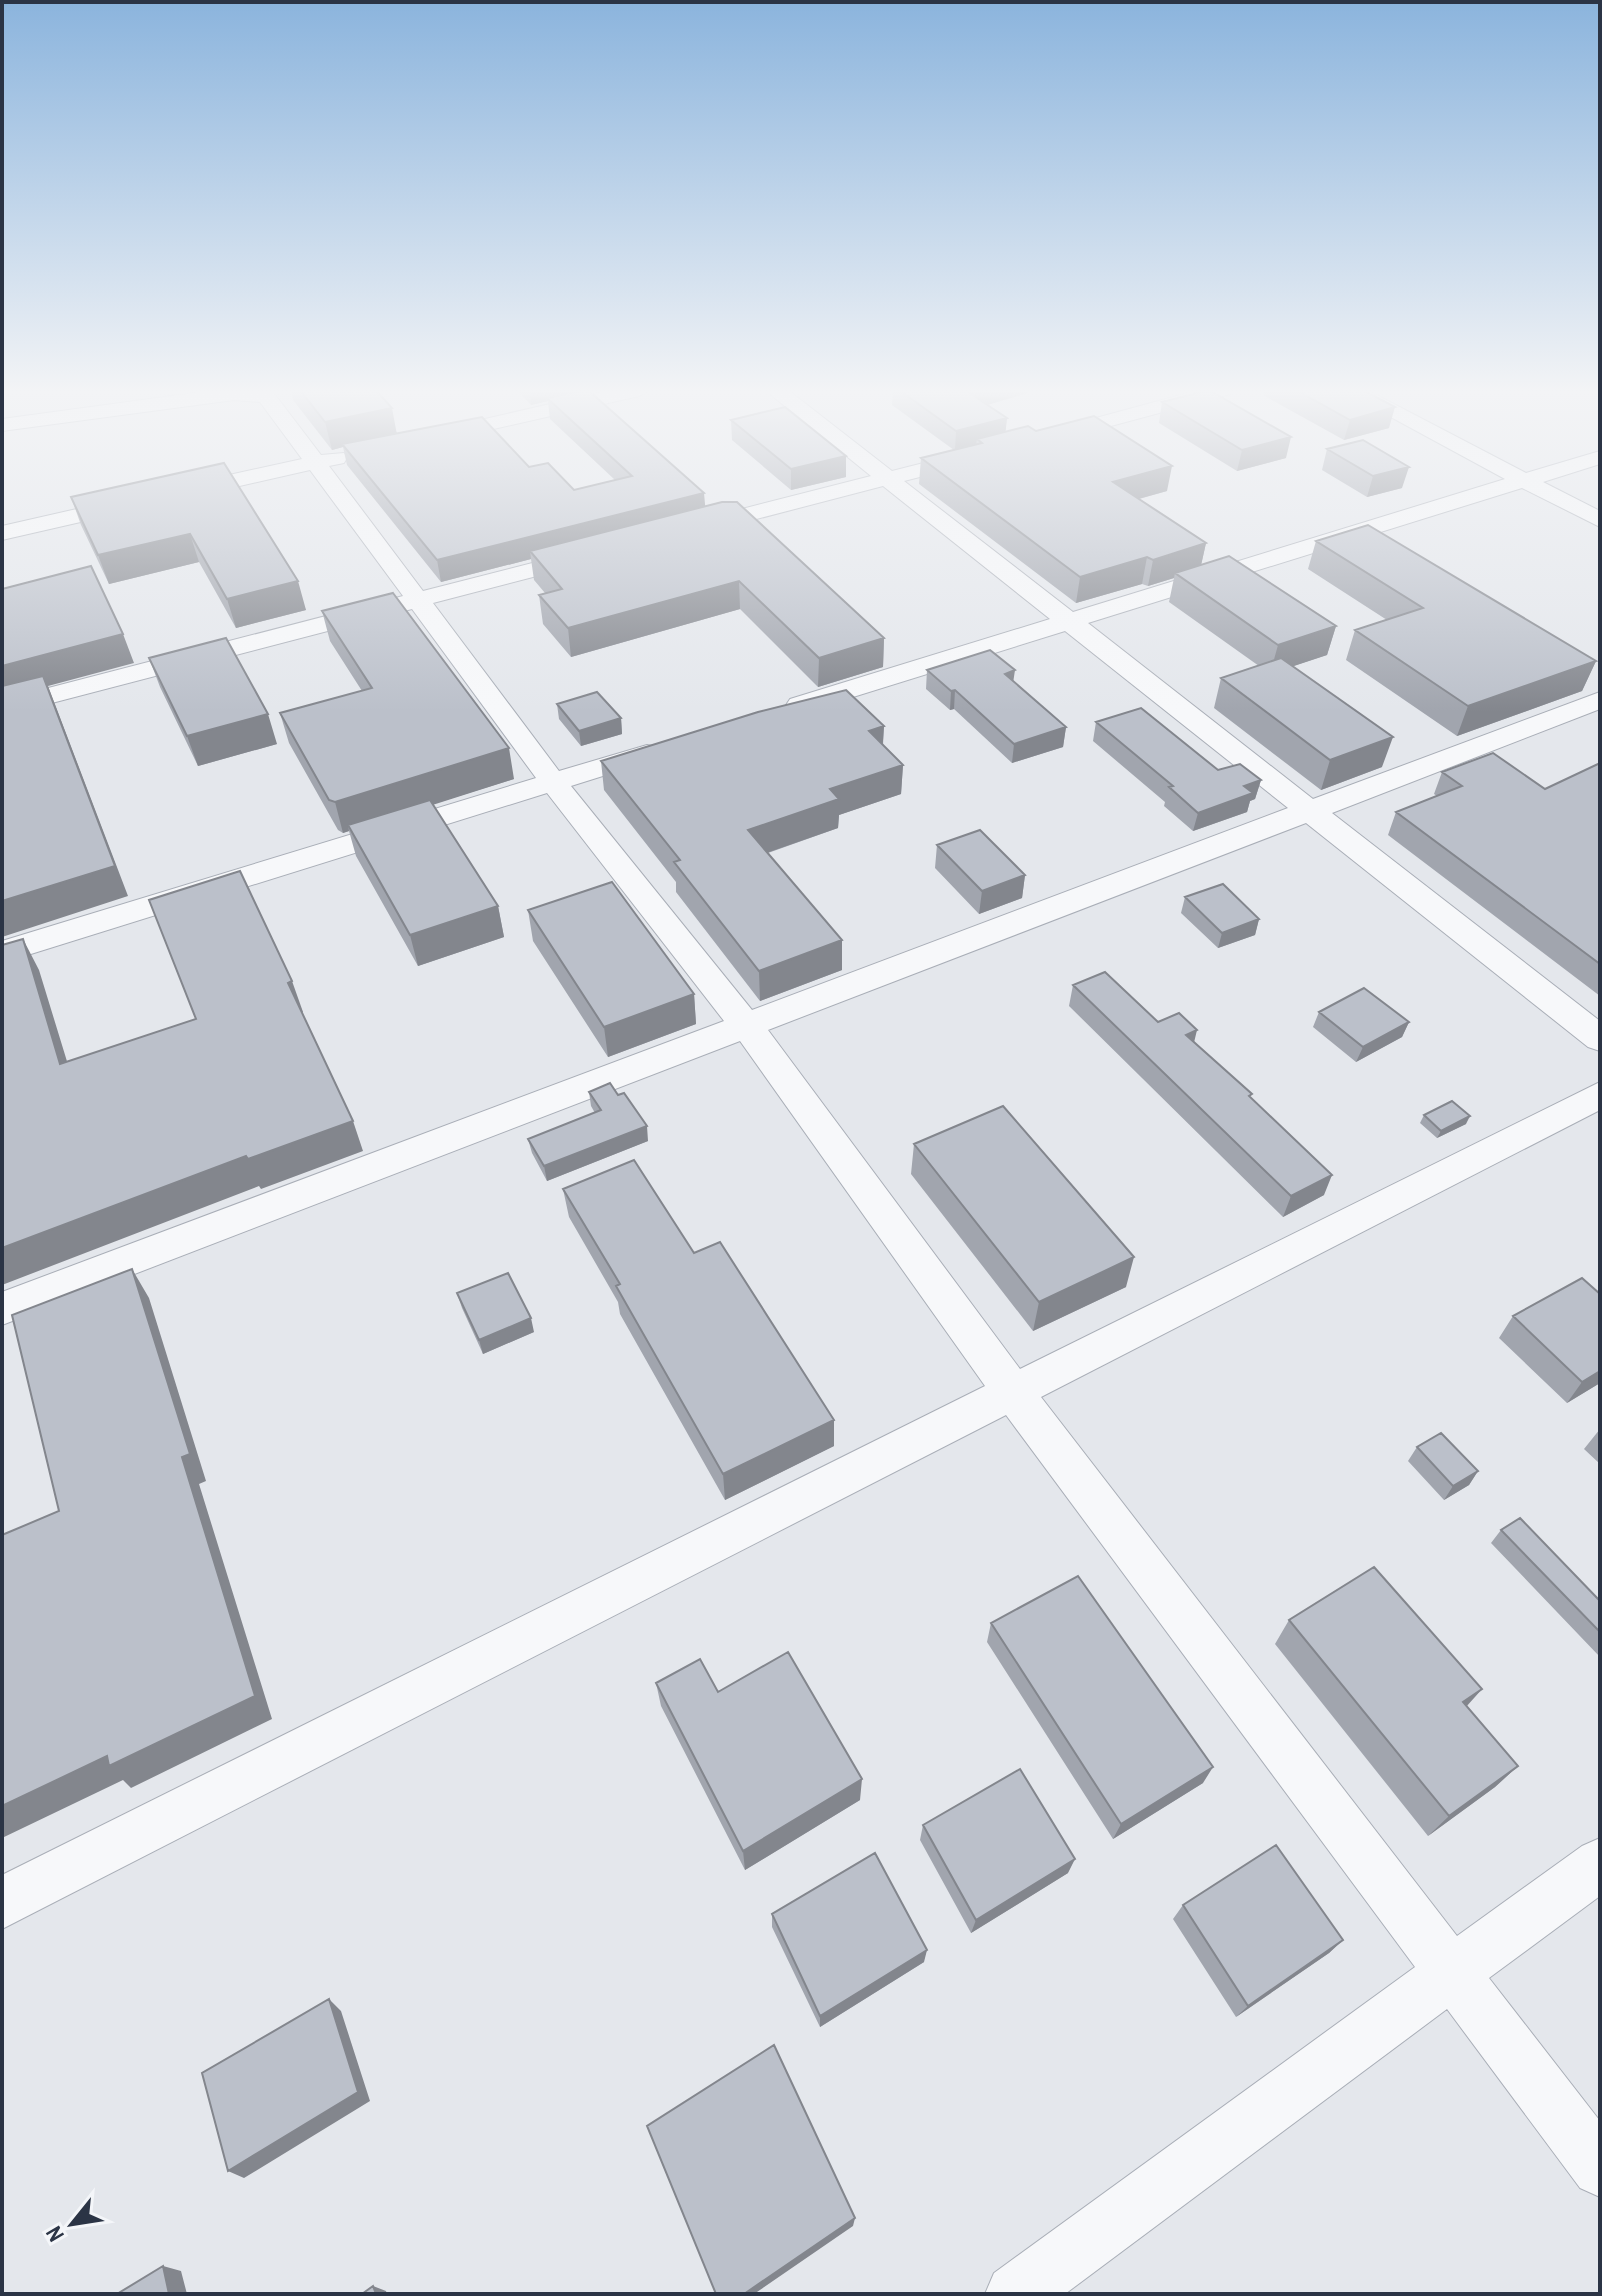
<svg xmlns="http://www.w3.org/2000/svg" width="1602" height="2296" viewBox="0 0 1602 2296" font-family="'Archivo Narrow',sans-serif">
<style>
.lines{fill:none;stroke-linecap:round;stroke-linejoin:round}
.minor-casing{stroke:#a9aeb7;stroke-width:2}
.minor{fill:#f7f8fa;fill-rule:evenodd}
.wall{fill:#a1a5ae}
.shaded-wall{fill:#83868d}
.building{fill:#bbc0ca;stroke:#83868d;stroke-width:2}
</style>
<rect width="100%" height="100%" fill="#e4e7ec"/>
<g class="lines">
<defs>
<path id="minor" d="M216,390L273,392L321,455L344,453L347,458L344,463L329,466L423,591L579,551L587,553L591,558L587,563L433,603L559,771L647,745L657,747L661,753L657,759L571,786L752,1010L1288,808L1065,631L808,711H790L786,705L790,699L1050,619L883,486L703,533L695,531L692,526L695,521L871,476L765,390H788L892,471L967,452L975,453L978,458L975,463L904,481L1073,612L1505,479L1341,390H1367L1526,473L1600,451V464L1543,482L1600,511V527L1522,488L1088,623L1313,799L1600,692V709L1332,813L1600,1021V1051L1588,1047L1306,823L768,1030L1020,1369L1600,1082V1110L1041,1397L1457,1936L1582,1846L1600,1838V1896L1489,1978L1600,2121V2197L1580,2188L1447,2009L1065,2294H985L994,2273L1415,1967L1006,1415L2,1929V1875L985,1386L740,1041L2,1325V1292L724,1021L547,793L2,963V941L536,778L412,609L2,716V700L403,596L310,470L187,498L179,496L176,491L179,486L302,459L260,402L234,400L2,431V419Z
M611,390H649L639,396L441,441L431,435L441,429Z
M1199,390H1233L1230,394L1055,441L1045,435L1048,431Z
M125,498L136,505L133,510L2,540V526Z"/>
</defs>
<use href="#minor" class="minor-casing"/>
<use href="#minor" class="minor"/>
</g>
<path class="wall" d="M291,390H376L397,433L529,467L574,490L615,480L550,419L548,401L531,405L517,390H588L705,507L884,638L883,667L818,687L740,609L571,657L543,624L539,595L545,593L534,580L531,559L441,582L347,465L343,447L332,450L293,400Z
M893,390H1027V393L987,405L1007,418L1005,432L1036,431L1167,491L1139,499L1206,543L1201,565L1336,626L1327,655L1293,666L1382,767L1321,790L1214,708L1221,678L1259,666L1169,602L1174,578L1148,586L1142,584L1076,603L919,484L921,458L954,450L892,405Z
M1264,390H1363L1389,428L1344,440L1263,395Z
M1162,402L1286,458L1237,471L1159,423Z
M731,420L846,477L791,490L732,440Z
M1327,449L1402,488L1367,497L1322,470Z
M224,463L306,610L236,628L199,562L109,584L81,525L71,497Z
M1316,541L1596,661L1582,691L1457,736L1346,660L1355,630L1387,620L1308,569Z
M322,611L514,779L433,804L498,906L504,937L418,966L356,856L349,831L343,833L338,830L289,743L280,713L362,691L330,641Z
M149,658L277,744L198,766L160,687Z
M927,670L1013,682L1066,727L1063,747L1012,763L954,709L950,710L926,689Z
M557,704L621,718L622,734L581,746L559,719Z
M1096,722L1218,770L1261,780L1255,799L1250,801L1247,812L1193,831L1164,806L1165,802L1093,741Z
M884,726L883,745L903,765L901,794L839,815L838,828L768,853L842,970L760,1001L676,892V882L604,790L601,761Z
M1600,763V996L1388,835L1396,812L1437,796L1434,794L1442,772L1545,789Z
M937,845L1025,875L1022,898L979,914L935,868Z
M1185,897L1259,919L1255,935L1218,948L1181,913Z
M528,910L694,994L696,1024L608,1057L533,941Z
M1073,985L1158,1022L1194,1042L1251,1098L1324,1195L1283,1217L1069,1006Z
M1319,1012L1409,1022L1402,1037L1356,1062L1313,1027Z
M589,1092L648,1141L547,1181L532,1153L528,1139L595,1113L591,1106Z
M1424,1115L1466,1124L1437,1138L1420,1123Z
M914,1144L1126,1287L1033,1331L911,1174Z
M563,1189L694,1253L834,1446L725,1500L620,1314L618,1302L569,1217Z
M457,1293L534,1332L483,1354L462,1308Z
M1600,1294V1383L1567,1403L1499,1338L1513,1316Z
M1600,1429V1464L1584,1449Z
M1417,1447L1478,1471L1469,1485L1444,1500L1408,1461Z
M1501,1530L1600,1601V1657L1491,1543Z
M1289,1620L1482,1689L1467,1706L1518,1766L1495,1787L1428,1836L1275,1644Z
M991,1623L1203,1783L1113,1839L987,1642Z
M656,1683L718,1692L860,1800L745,1870L661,1706Z
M923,1825L1068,1873L971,1933L920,1840Z
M1183,1905L1343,1940L1329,1953L1236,2017L1173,1919Z
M772,1914L924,1962L820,2027L772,1927Z"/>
<path class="shaded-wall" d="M530,390H585L547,398L548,401L531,405Z
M973,390H1027V393L967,411L968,392Z
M1395,407L1389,428L1344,440L1350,420Z
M392,408L397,435L342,444L343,447L332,450L325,422Z
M1007,418L1005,437L977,439L976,445L955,450L956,431Z
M1291,437L1286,458L1237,471L1242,450Z
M846,456V477L791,490V469Z
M1172,466L1167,491L1109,507L1113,482Z
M1409,467L1402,488L1367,497L1373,476Z
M704,493L706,515L530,551L531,559L441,582L437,560Z
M190,534L199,562L109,584L98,555Z
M1206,543L1200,570L1175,573L1174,578L1148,586L1153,560Z
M1147,557L1142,584L1076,603L1080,577Z
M298,581L306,610L236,628L227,599Z
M739,581L740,609L571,657L568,628Z
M1336,626L1327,655L1270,674L1278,645Z
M123,634L134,663L48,686L128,896L2,937V666Z
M884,638L883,667L818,687L819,658Z
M1596,661L1582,691L1457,736L1468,706Z
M1015,670L1012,690L1005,674Z
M955,690L954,709L950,710L951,691Z
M268,714L277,744L198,766L187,736Z
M621,718L622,734L581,746L579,731Z
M884,726L882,755L869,731Z
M1066,727L1063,747L1012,763L1014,744Z
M1393,737L1382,767L1321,790L1330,760Z
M509,748L514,779L351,831L348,825L349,831L343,833L335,802Z
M903,765L901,794L839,815L838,828L749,859L748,830L830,789Z
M1261,780L1255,799L1250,801L1247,812L1193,831L1198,813L1244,786Z
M1025,875L1022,898L979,914L982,891Z
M498,906L504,937L418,966L410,935Z
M1259,919L1255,935L1218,948L1222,933Z
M23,939L39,970L77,1094L60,1064Z
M842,940V970L760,1001L759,971Z
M292,981L303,1012L299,1013L288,983Z
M694,994L696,1024L608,1057L604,1027Z
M1409,1022L1402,1037L1356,1062L1363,1047Z
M1197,1030L1192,1051L1186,1035Z
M1470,1116L1466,1124L1437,1138L1441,1131Z
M353,1121L363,1151L261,1189L259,1186L2,1285V1248L246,1156Z
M647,1126L648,1141L547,1181L544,1166Z
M1332,1175L1324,1195L1283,1217L1291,1196Z
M1134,1257L1126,1287L1033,1331L1039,1302Z
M132,1269L149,1298L206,1481L199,1484L272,1719L131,1788L123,1780L2,1838V1806L182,1457Z
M531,1318L534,1332L483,1354L479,1340Z
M1600,1371V1383L1567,1403L1582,1382Z
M834,1420V1446L725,1500L723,1474Z
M1478,1471L1469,1485L1444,1500L1453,1486Z
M1482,1689L1461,1712L1463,1702Z
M1518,1766L1495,1787L1428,1836L1449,1816Z
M1213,1767L1203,1783L1113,1839L1121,1824Z
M862,1779L860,1800L745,1870L743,1851Z
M1075,1859L1068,1873L971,1933L976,1920Z
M1343,1940L1329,1953L1236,2017L1248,2006Z
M927,1950L924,1962L820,2027V2016Z
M329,1999L341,2011L370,2101L244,2178L228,2171Z
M855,2218L853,2226L754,2294H744Z
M163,2266L181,2271L187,2294H169Z
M373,2286L386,2291L387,2294H376Z"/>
<path class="building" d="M300,390H376L392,408L325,422Z
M584,390H588L704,493L437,560L342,444L482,417L529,467L548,463L574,490L632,476L547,398Z
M899,390H973L968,392L1007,418L956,431Z
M1209,390L1291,437L1242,450L1162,402Z
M1296,390H1363L1395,407L1350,420Z
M785,407L846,456L791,469L731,420Z
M1094,416L1172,466L1113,482L1206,543L1153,560L1147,557L1080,577L921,458L982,443L977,439L1028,426L1036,431Z
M1363,440L1409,467L1373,476L1327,449Z
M224,463L298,581L227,599L190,534L98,555L71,497Z
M722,502H737L884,638L819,658L739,581L568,628L539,595L562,589L530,551Z
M1368,525L1596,661L1468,706L1355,630L1423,608L1316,541Z
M1229,556L1336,626L1278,645L1175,573Z
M91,566L123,634L2,666V589Z
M393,593L509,748L335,802L329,800L280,713L372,688L322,611Z
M226,638L268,714L187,736L149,658Z
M990,650L1015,670L1005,674L1066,727L1014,744L955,690L951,691L927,670Z
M1281,658L1393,737L1330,760L1221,678Z
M43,676L115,866L2,901V686Z
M846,690L884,726L869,731L903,765L830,789L839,799L748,830L842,940L759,971L674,862L680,860L601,761L758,712Z
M597,692L621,718L579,731L557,704Z
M1141,708L1218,770L1240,764L1261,780L1244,786L1253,793L1198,813L1169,787L1173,786L1096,722Z
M1493,753L1545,789L1600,763V964L1396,812L1462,786L1442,772Z
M430,800L498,906L410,935L348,825Z
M980,830L1025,875L982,891L937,845Z
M240,871L292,981L288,983L353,1121L248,1159L246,1156L2,1248V945L23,939L60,1064L196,1019L149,900Z
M612,882L694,994L604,1027L528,910Z
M1223,884L1259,919L1222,933L1185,897Z
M1105,972L1158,1022L1179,1013L1197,1030L1186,1035L1252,1094L1249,1096L1332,1175L1291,1196L1073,985Z
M1364,988L1409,1022L1363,1047L1319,1012Z
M610,1083L618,1095L624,1093L647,1126L544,1166L528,1139L601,1110L589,1092Z
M1452,1101L1470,1116L1441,1131L1424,1115Z
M1003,1106L1134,1257L1039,1302L914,1144Z
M634,1160L694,1253L720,1242L834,1420L723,1474L616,1286L620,1284L563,1189Z
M132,1269L190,1454L182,1457L255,1696L109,1766L107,1756L2,1806V1535L59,1511L12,1315Z
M508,1273L531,1318L479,1340L457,1293Z
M1582,1278L1600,1294V1371L1582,1382L1513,1316Z
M1441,1433L1478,1471L1453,1486L1417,1447Z
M1520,1518L1600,1601V1632L1501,1530Z
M1374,1567L1482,1689L1463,1702L1518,1766L1449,1816L1289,1620Z
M1078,1576L1213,1767L1121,1824L991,1623Z
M788,1652L862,1779L743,1851L656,1683L700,1659L718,1692Z
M1020,1769L1075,1859L976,1920L923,1825Z
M1276,1845L1343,1940L1248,2006L1183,1905Z
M875,1853L927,1950L820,2016L772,1914Z
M329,1999L358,2092L228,2171L202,2073Z
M774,2045L855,2218L744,2294H716L647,2126Z
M163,2266L169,2294H117Z
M373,2286L376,2294H362Z"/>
<linearGradient id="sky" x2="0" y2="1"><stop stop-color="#8bb4dd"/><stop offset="0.55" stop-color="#f3f4f6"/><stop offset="1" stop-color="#f3f4f6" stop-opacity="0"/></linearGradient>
<rect width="1602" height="712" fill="url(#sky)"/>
<rect width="1602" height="2296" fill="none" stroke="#2b3445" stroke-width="8"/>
<g transform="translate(72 2224) rotate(240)" stroke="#f4f6f9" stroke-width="6" paint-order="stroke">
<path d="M0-6L14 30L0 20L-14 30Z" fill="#2b3445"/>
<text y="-12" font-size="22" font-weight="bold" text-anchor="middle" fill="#2b3445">N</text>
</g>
</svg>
